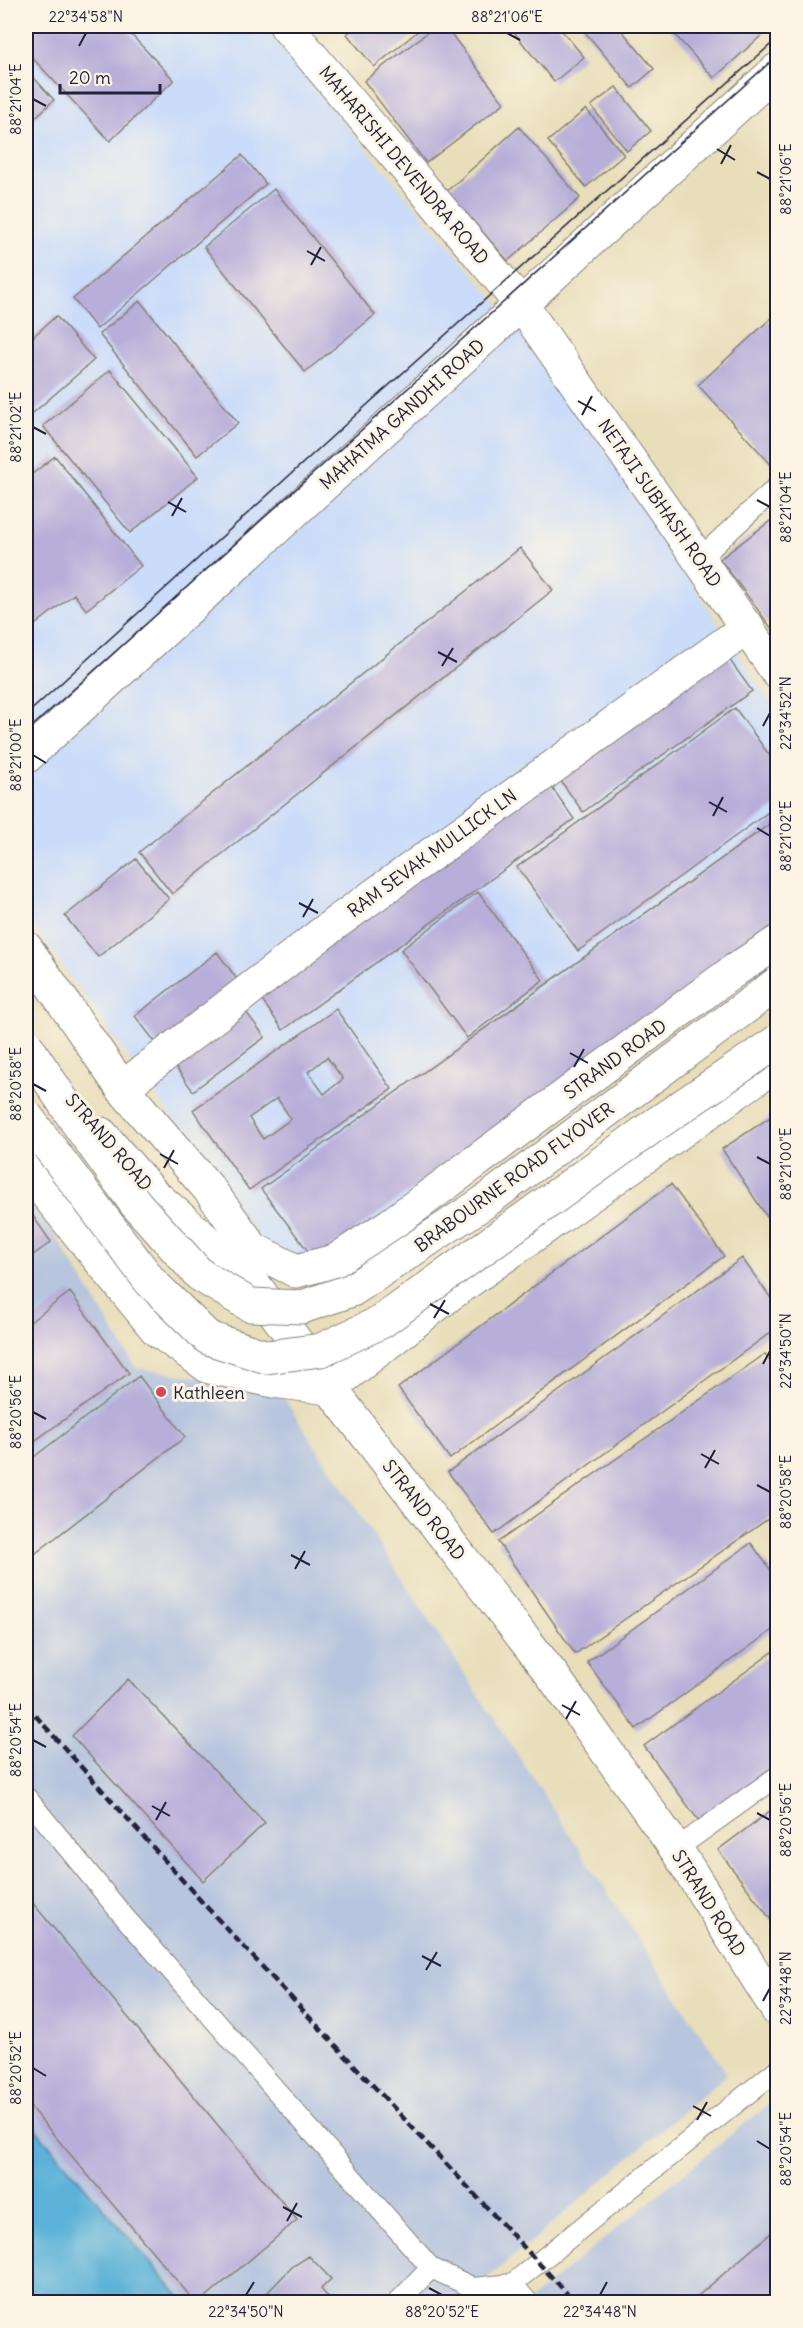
<svg xmlns="http://www.w3.org/2000/svg" width="803" height="2328" viewBox="0 0 803 2328" font-family="Delius,sans-serif">
<style>
.built{fill:#cadcf9}
.industrial{fill:#b7c5de}
.water{fill:#5cb2d8;stroke:#3f6a8a;stroke-width:1.5}
.building{fill:#b7aed9;fill-rule:evenodd}
.lines{fill:none;stroke-linecap:round;stroke-linejoin:round}
.service-casing{stroke:#85807a;stroke-width:22}
.minor-casing{stroke:#85807a;stroke-width:35}
.tertiary-casing{stroke:#85807a;stroke-width:35}
.secondary-casing{stroke:#85807a;stroke-width:35}
.primary-casing{stroke:#85807a;stroke-width:35}
.service{stroke:#fff;stroke-width:20}
.minor{stroke:#fff;stroke-width:33}
.tertiary{stroke:#fff;stroke-width:33}
.secondary{stroke:#fff;stroke-width:33}
.primary{stroke:#fff;stroke-width:33}
.tram{stroke:#22223b;stroke-width:1.5}
.rail{stroke:#22223b;stroke-width:4.5;stroke-dasharray:9 4.5;stroke-linecap:butt}
.secondary-bridge-casing{stroke:#85807a;stroke-width:35;stroke-linecap:butt}
.secondary-bridge{stroke:#fff;stroke-width:33}
.ticks{fill:none;stroke:#22223b;stroke-width:2}
.poi-dot{fill:#d1495b;stroke:#fcf5e5;stroke-width:2}
.labels{text-anchor:middle;dominant-baseline:central;stroke-width:6;stroke-linejoin:round;paint-order:stroke}
.street-label{font-size:18px;fill:#22223b;stroke:#fcf5e5}
.poi-label{font-size:18px;fill:#22223b;stroke:#fcf5e5;text-anchor:start}
.neatline{fill:none;stroke:#22223b;stroke-width:2}
.ticks-label{font-size:15px;text-anchor:middle;fill:#22223b}
</style>
<rect width="100%" height="100%" fill="#fcf5e5"/>
<filter id="ink" filterUnits="userSpaceOnUse"><feTurbulence type="fractalNoise" baseFrequency=".0167" numOctaves="2"/><feDisplacementMap in="SourceGraphic" scale="12" xChannelSelector="R" yChannelSelector="G"/><feConvolveMatrix kernelMatrix="1 2 1 2 8 2 1 2 1" color-interpolation-filters="sRGB"/></filter>
<filter id="wash" filterUnits="userSpaceOnUse"><feTurbulence type="fractalNoise" baseFrequency=".008" numOctaves="4" result="noise"/><feDisplacementMap in="SourceGraphic" scale="24" xChannelSelector="R" yChannelSelector="G"/><feGaussianBlur stdDeviation="1.35" result="paint"/><feColorMatrix in="noise" values="0 0 0 0 0 0 0 0 0 0 0 0 0 0 0 0 0 1.4 0 .05"/><feComposite in="paint" operator="in"/></filter>
<g filter="url(#wash)">
<rect width="100%" height="100%" fill="#e8deba"/>
<path class="built" d="M26,26H262L541,354L777,713V956L293,1285L26,916Z"/>
<path class="industrial" d="M26,1187L136,1368L277,1388L727,2074L460,2302H184L26,2118Z
M777,2097V2302H527Z"/>
<path class="water" d="M26,2118L184,2302H26Z"/>
<g id="blocks">
<path class="building" d="M26,26H123L174,80L110,141L26,51Z
M356,26H424L374,67L347,34Z
M436,26H445L504,103L426,163L364,81Z
M517,26H558L584,57L554,82L512,30Z
M580,26H618L654,69L632,88Z
M667,26H772L714,78Z
M26,69L54,100L26,126Z
M616,87L651,131L627,151L591,106Z
M586,109L624,155L586,187L548,141Z
M519,127L580,198L508,261L447,191Z
M242,155L266,184L97,329L73,299Z
M274,189L375,315L305,372L204,247Z
M140,301L238,423L197,456L99,334Z
M778,312V472L698,385Z
M56,316L94,360L26,419V343Z
M110,370L198,477L130,533L43,426Z
M55,456L141,566L86,610L74,594L26,632V479Z
M778,515V637L720,559Z
M520,548L553,590L172,894L139,852Z
M724,652L752,691L583,812L555,773Z
M735,708L778,767V805L578,951L517,867Z
M546,779L574,819L283,1030L254,989Z
M778,818V931L314,1259L261,1189Z
M136,859L169,899L98,957L65,916Z
M478,892L543,980L467,1038L401,950Z
M217,952L243,987L162,1051L135,1016Z
M240,1004L265,1037L193,1091L168,1057Z
M336,1009L392,1089L249,1190L193,1110ZM327,1057L343,1079L324,1094L308,1072ZM277,1098L291,1119L263,1139L249,1118Z
M778,1112V1215L769,1220L722,1149Z
M671,1184L724,1256L450,1459L398,1388Z
M26,1206L51,1242L26,1260Z
M742,1258L778,1308V1327L494,1534L448,1472Z
M70,1292L129,1373L26,1447V1325Z
M765,1354L778,1371V1512L575,1654L498,1542Z
M139,1376L185,1437L32,1556L26,1548V1463Z
M751,1543L778,1580V1626L636,1729L587,1662Z
M778,1648V1763L699,1821L644,1746Z
M128,1679L265,1823L203,1881L72,1736Z
M778,1805V1929L718,1850Z
M26,1895L297,2220L200,2302H195L26,2102Z
M778,2227V2302H691Z
M309,2256L331,2279L321,2289L332,2302H278L268,2292L293,2266Z"/>
</g>
</g>
<g filter="url(#ink)">
<use href="#blocks" fill-opacity="0" stroke="#85807a" stroke-width="1.5"/>
<g class="lines">
<defs>
<path id="service" d="M698,560L778,486
M26,1797L121,1913L431,2268L474,2288L512,2284L778,2069
M676,1849L778,1776
M512,2284L528,2302
M398,2302L431,2268"/>
<path id="minor" d="M122,1088L337,922L748,627"/>
<path id="tertiary" d="M286,26L521,304L778,673"/>
<path id="secondary" d="M101,1134L153,1194L250,1279L330,1388L553,1676L676,1849L778,2011"/>
<path id="primary" d="M26,757L778,69
M26,948L122,1088L209,1189L253,1249L296,1271L335,1261L390,1225L735,970L778,942
M26,1169L157,1330L209,1367L273,1381L330,1388L449,1295L778,1063"/>
</defs>
<use href="#service" class="service-casing"/>
<use href="#minor" class="minor-casing"/>
<use href="#tertiary" class="tertiary-casing"/>
<use href="#secondary" class="secondary-casing"/>
<use href="#primary" class="primary-casing"/>
<use href="#service" class="service"/>
<use href="#minor" class="minor"/>
<use href="#tertiary" class="tertiary"/>
<use href="#secondary" class="secondary"/>
<use href="#primary" class="primary"/>
<path class="tram" d="M26,715L358,413L778,38
M26,732L778,55"/>
<path class="rail" d="M26,1705L201,1901L575,2302"/>
<defs>
<path id="secondary-bridge" d="M26,1045L74,1118L136,1204L200,1275L250,1305L302,1307L352,1290L483,1203L778,983
M26,1116L150,1281L208,1338L267,1357L321,1350L381,1322L656,1124L778,1041"/>
</defs>
<use href="#secondary-bridge" class="secondary-bridge-casing"/>
<use href="#secondary-bridge" class="secondary-bridge"/>
</g>
</g>
<path class="ticks" d="M507,33L520,40M79,46L86,33M33,99L46,106M717,149L735,160M721,164L731,145M757,172L770,179M307,251L325,261M311,265L321,247M578,401L596,411M582,415L592,396M33,427L46,434M757,500L770,507M168,502L186,512M172,516L182,498M438,652L457,662M442,666L453,648M763,726L770,713M33,755L46,763M709,802L727,812M713,816L723,797M757,828L770,836M299,903L318,913M303,917L313,899M570,1053L588,1063M574,1067L584,1049M33,1084L46,1091M160,1154L178,1164M757,1157L770,1164M164,1168L174,1150M430,1304L449,1314M434,1318L445,1300M763,1364L770,1351M33,1412L46,1419M701,1454L719,1464M705,1468L715,1450M757,1485L770,1492M291,1555L310,1565M295,1569L305,1551M562,1705L580,1715M566,1719L576,1701M33,1740L46,1747M152,1806L170,1816M757,1813L770,1820M156,1820L166,1802M422,1956L441,1966M426,1970L437,1952M763,2001L770,1988M33,2068L46,2076M693,2106L711,2116M697,2120L707,2102M757,2141L770,2149M283,2207L302,2217M287,2221L297,2203M429,2288L442,2295M246,2295L254,2282M600,2295L607,2282"/>
<circle class="poi-dot" cx="161" cy="1392" r="6"/>
<g class="labels">
<g class="street-label">
<text transform="translate(404 165) rotate(50)">MAHARISHI DEVENDRA ROAD</text>
<text transform="translate(402 414) rotate(-42)">MAHATMA GANDHI ROAD</text>
<text transform="translate(660 503) rotate(55)">NETAJI SUBHASH ROAD</text>
<text transform="translate(432 853) rotate(-36)">RAM SEVAK MULLICK LN</text>
<text transform="translate(615 1059) rotate(-36)">STRAND ROAD</text>
<text transform="translate(109 1142) rotate(49)">STRAND ROAD</text>
<text transform="translate(514 1177) rotate(-36)">BRABOURNE ROAD FLYOVER</text>
<text transform="translate(424 1510) rotate(52)">STRAND ROAD</text>
<text transform="translate(709 1903) rotate(58)">STRAND ROAD</text>
</g>
<g class="poi-label">
<text x="173" y="1392">Kathleen</text>
</g>
</g>
<rect width="803" height="2328" fill="none" stroke="#fcf5e5" stroke-width="66"/>
<path d="M60 84v9h100v-9" fill="none" stroke="#22223b" stroke-width="3"/>
<text x="69" y="84" font-size="18" fill="#22223b" stroke="#fcf5e5" stroke-width="4.5" paint-order="stroke">20 m</text>
<rect x="33" y="33" width="737" height="2262" class="neatline"/>
<g class="ticks-label">
<text x="86" y="22">22°34'58"N</text>
<text x="507" y="22">88°21'06"E</text>
<text transform="translate(16 99) rotate(-90)" y="5">88°21'04"E</text>
<text transform="translate(786 179) rotate(-90)" y="5">88°21'06"E</text>
<text transform="translate(16 427) rotate(-90)" y="5">88°21'02"E</text>
<text transform="translate(786 507) rotate(-90)" y="5">88°21'04"E</text>
<text transform="translate(786 713) rotate(-90)" y="5">22°34'52"N</text>
<text transform="translate(16 755) rotate(-90)" y="5">88°21'00"E</text>
<text transform="translate(786 836) rotate(-90)" y="5">88°21'02"E</text>
<text transform="translate(16 1084) rotate(-90)" y="5">88°20'58"E</text>
<text transform="translate(786 1164) rotate(-90)" y="5">88°21'00"E</text>
<text transform="translate(786 1351) rotate(-90)" y="5">22°34'50"N</text>
<text transform="translate(16 1412) rotate(-90)" y="5">88°20'56"E</text>
<text transform="translate(786 1492) rotate(-90)" y="5">88°20'58"E</text>
<text transform="translate(16 1740) rotate(-90)" y="5">88°20'54"E</text>
<text transform="translate(786 1820) rotate(-90)" y="5">88°20'56"E</text>
<text transform="translate(786 1988) rotate(-90)" y="5">22°34'48"N</text>
<text transform="translate(16 2068) rotate(-90)" y="5">88°20'52"E</text>
<text transform="translate(786 2149) rotate(-90)" y="5">88°20'54"E</text>
<text x="246" y="2317">22°34'50"N</text>
<text x="442" y="2317">88°20'52"E</text>
<text x="600" y="2317">22°34'48"N</text>
</g>
</svg>
